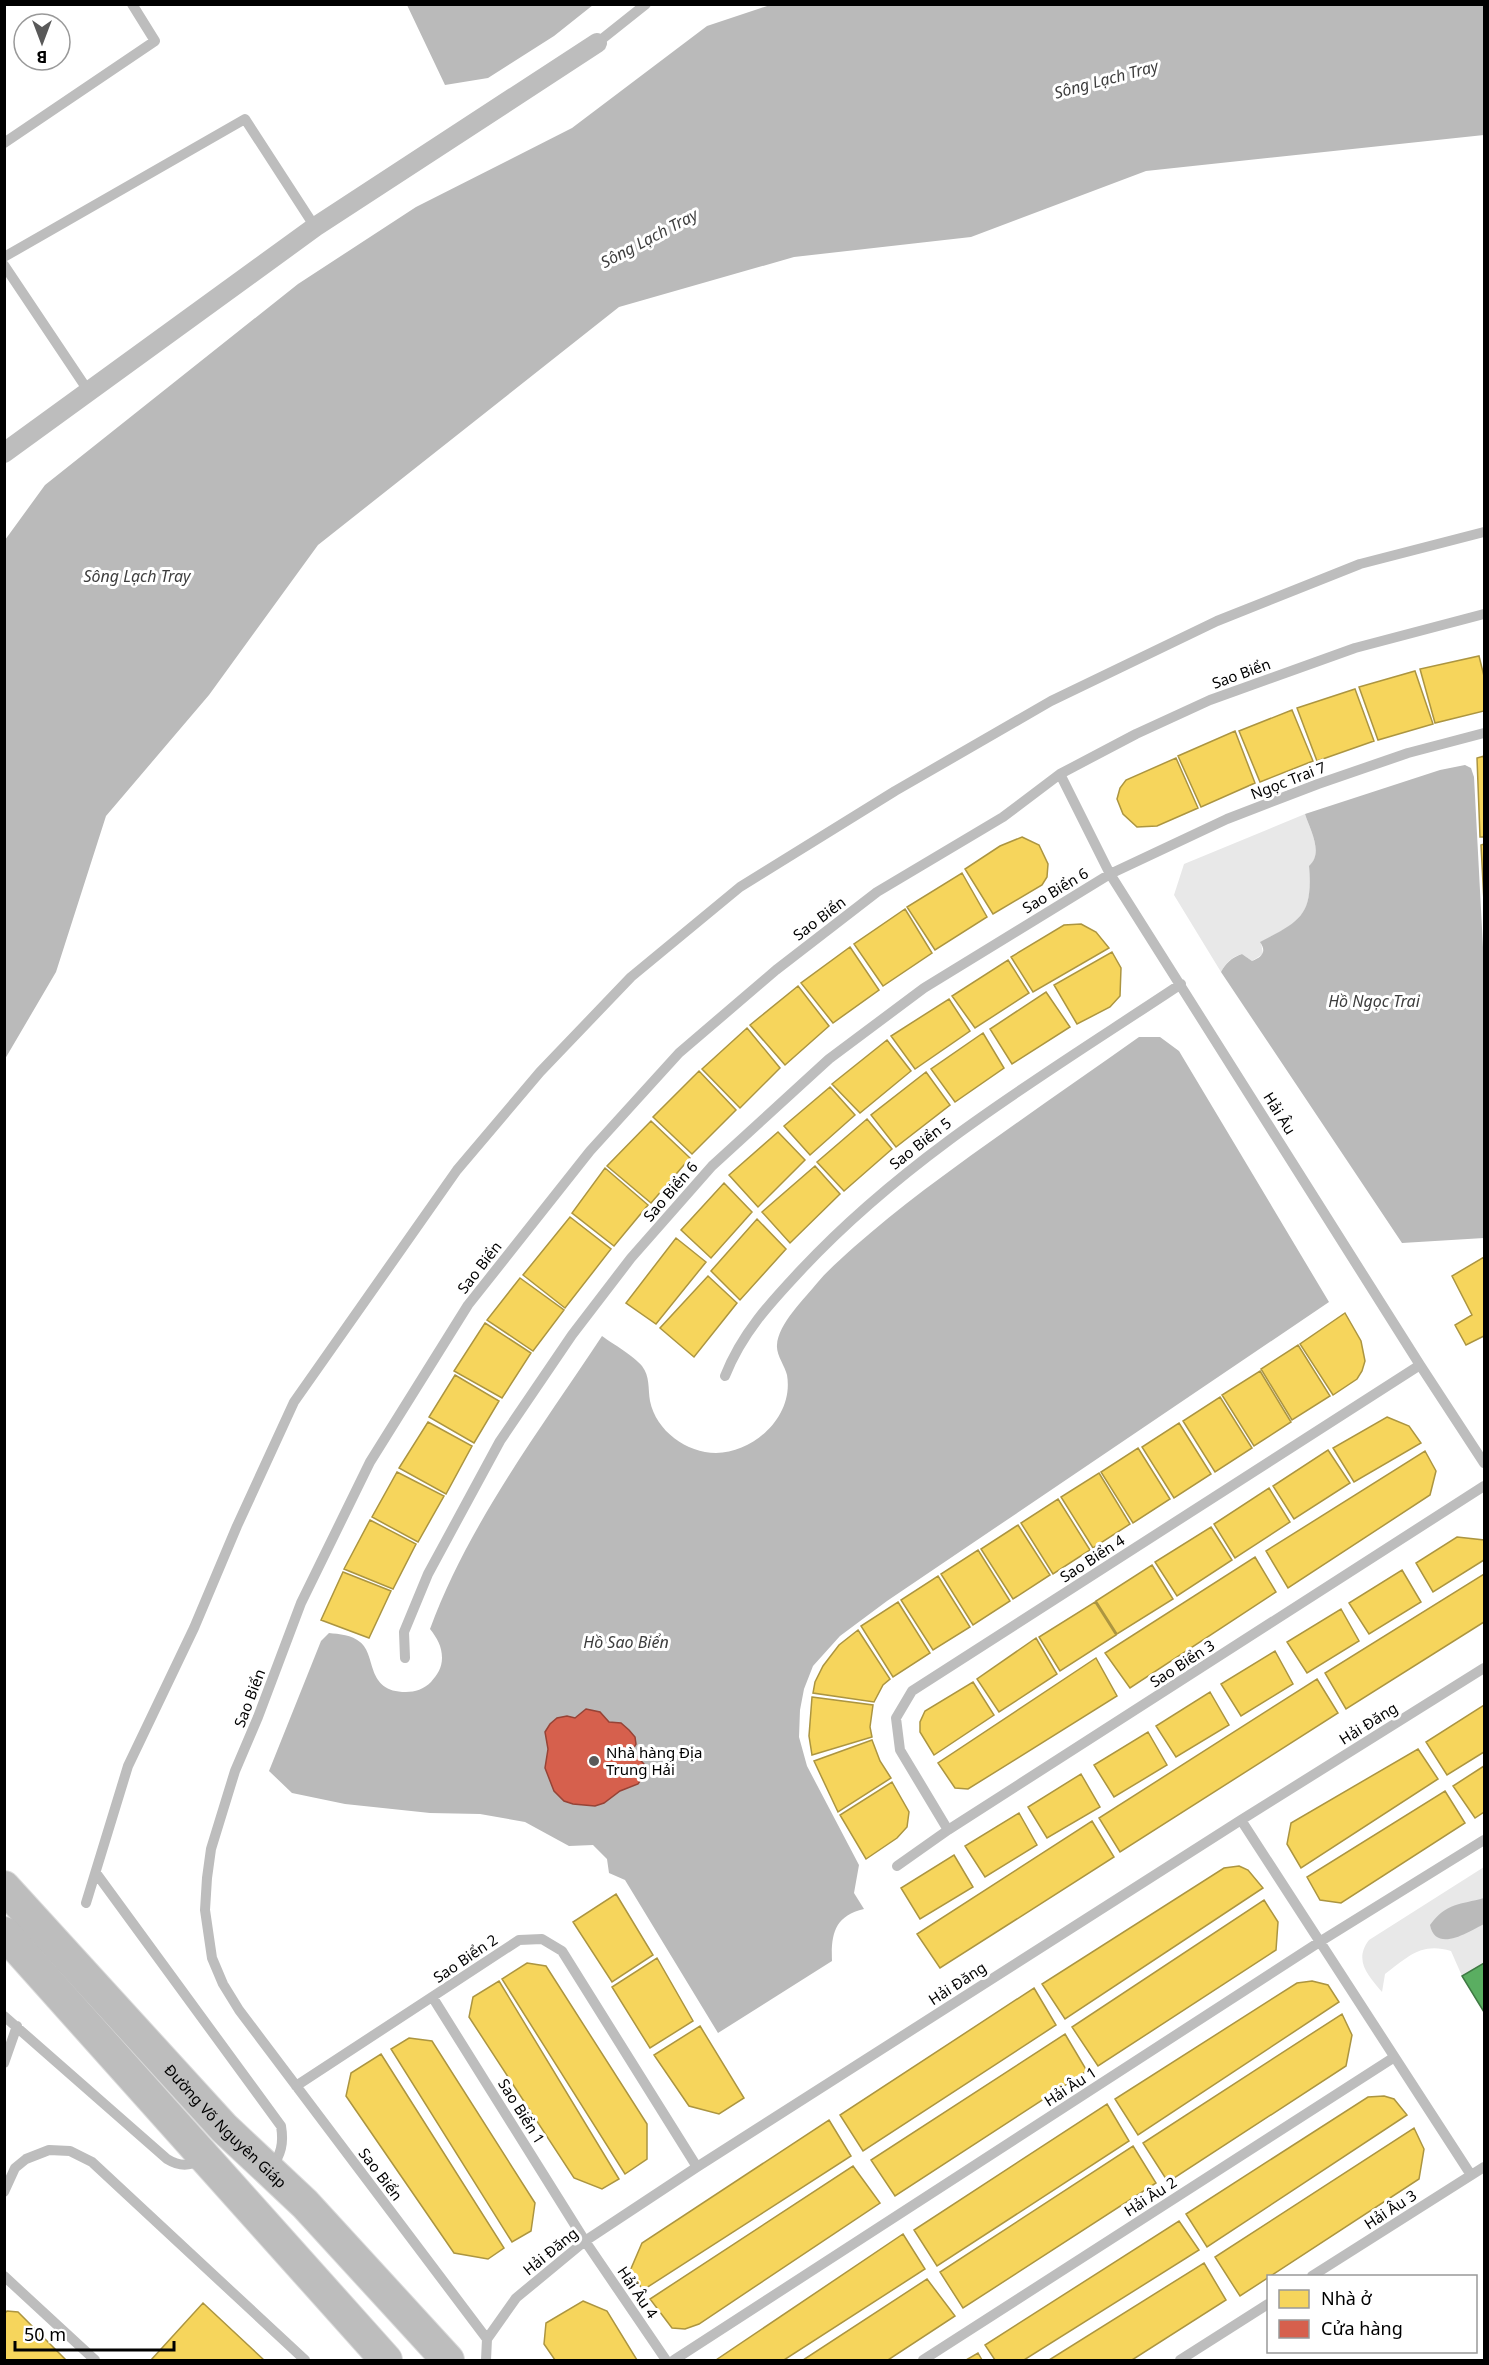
<svg xmlns="http://www.w3.org/2000/svg" width="1489" height="2365" viewBox="0 0 1489 2365" font-family="'Noto Sans',sans-serif">
<style>
.green{fill:#e8e8e8}
.water{fill:#bababa}
.homes{fill:#f6d55c;stroke:#ac9540;stroke-width:1.5}
.shops{fill:#d6604d;stroke:#964336;stroke-width:1.5}
.public{fill:#5aae61;stroke:#3f7a44;stroke-width:1.5}
.lines{fill:none;stroke-linecap:round;stroke-linejoin:round}
.primary-casing{stroke:#dbdbdb;stroke-width:34}
.lane{stroke:#bdbdbd;stroke-width:10}
.street{stroke:#bdbdbd;stroke-width:20}
.primary{stroke:#bdbdbd;stroke-width:32}
.poi-dot{fill:#595959;stroke:#fff;stroke-width:2}
.labels{text-anchor:middle;dominant-baseline:central;stroke-width:6;stroke-linejoin:round;paint-order:stroke}
.street-label{font-size:15px;fill:#000;stroke:#fff}
.poi-label{font-size:15px;fill:#000;stroke:#fff;text-anchor:start}
.water-label{font-size:16px;font-style:italic;fill:#3d3d3d;stroke:#fff}
</style>
<rect width="100%" height="100%" fill="#fff"/>
<path class="green" d="M1305,814C1310,830 1324,853 1309,867C1313,915 1301,921 1261,942L1263,954L1252,961L1242,954C1231,957 1226,963 1221,972L1174,895L1184,864Z
M1484,1867V1963L1462,1976L1451,1951C1421,1942 1408,1957 1385,1974L1382,1992C1369,1976 1353,1961 1369,1940Z"/>
<path class="water" d="M407,5H593L554,36L488,78L445,85Z
M770,5H1484V135L1146,171L971,237L794,257L619,307L318,545L209,695L106,816L56,972L5,1059V540L45,485L298,284L416,207L572,128L707,26Z
M1465,765L1471,768L1474,777L1484,966V1238L1402,1243L1221,972C1226,963 1231,958 1242,954L1252,961C1262,957 1267,952 1260,942C1301,921 1313,915 1309,866C1324,853 1310,830 1305,814L1440,770Z
M1139,1037H1160L1179,1051L1329,1302L887,1601L840,1636L813,1666L804,1689L800,1710L799,1737L807,1766L859,1865L854,1893L864,1909C834,1916 831,1935 832,1961L718,2033L625,1880L609,1873L607,1859L593,1845L569,1846L525,1822L480,1814L430,1813L345,1804L292,1793L269,1771L321,1641L329,1633C339,1634 352,1635 360,1642C377,1655 365,1692 406,1692C415,1692 424,1689 431,1682C437,1675 442,1668 442,1658C442,1646 437,1638 430,1629C469,1523 540,1430 602,1336C613,1344 634,1356 642,1366C650,1376 648,1389 650,1401C656,1431 687,1453 716,1453C755,1452 794,1416 787,1375C785,1366 776,1355 777,1345C778,1324 805,1298 818,1282C829,1269 842,1258 854,1247C877,1227 900,1208 924,1190C995,1137 1067,1088 1139,1037Z
M1484,1898V1924C1470,1931 1436,1954 1430,1925C1447,1902 1460,1905 1484,1898Z"/>
<path class="homes" d="M1479,656L1484,676V711L1435,723L1420,669Z
M1415,671L1433,724L1378,740L1359,687Z
M1355,689L1374,741L1317,761L1297,708Z
M1292,710L1313,761L1260,782L1239,731Z
M1235,731L1255,783L1201,807L1178,756Z
M1484,756V837H1480L1477,758Z
M1176,758L1198,808L1157,826L1137,827L1123,814L1117,799L1120,788L1126,780Z
M1022,837L1039,845L1048,864L1047,877L1042,885L993,914L965,869L1000,846Z
M1484,844V902L1481,845Z
M962,873L987,917L935,950L907,907Z
M905,909L932,953L883,986L854,944Z
M1081,924L1096,932L1109,948L1033,992L1011,957L1064,925Z
M850,947L879,990L833,1023L801,983Z
M1112,952L1121,968L1120,996L1110,1007L1077,1024L1054,985Z
M1008,960L1029,993L975,1028L952,996Z
M798,986L829,1026L785,1065L750,1025Z
M1046,992L1070,1027L1012,1064L990,1029Z
M949,999L970,1031L915,1069L891,1036Z
M747,1028L780,1068L740,1108L702,1069Z
M983,1033L1004,1068L955,1102L931,1069Z
M887,1040L911,1071L860,1113L832,1084Z
M699,1071L736,1110L692,1154L653,1117Z
M926,1072L950,1105L896,1147L871,1115Z
M830,1087L855,1115L810,1155L784,1126Z
M867,1119L892,1149L844,1191L817,1162Z
M651,1121L690,1158L651,1203L607,1166Z
M778,1132L805,1160L758,1207L729,1175Z
M815,1166L840,1194L790,1243L762,1212Z
M605,1168L648,1205L614,1246L572,1213Z
M724,1183L752,1212L711,1258L681,1230Z
M570,1217L611,1249L565,1308L523,1275Z
M757,1219L786,1249L740,1300L711,1271Z
M676,1238L706,1262L656,1324L626,1303Z
M1484,1257V1336L1466,1345L1455,1325L1472,1315L1452,1276Z
M708,1276L737,1303L694,1357L660,1328Z
M520,1278L564,1310L533,1351L487,1320Z
M1345,1313L1361,1341L1365,1361L1362,1371L1357,1379L1333,1395L1300,1344Z
M485,1323L531,1353L502,1398L454,1371Z
M1298,1345L1330,1396L1292,1420L1261,1369Z
M1260,1371L1291,1422L1254,1446L1222,1395Z
M455,1375L499,1401L474,1443L429,1417Z
M1220,1397L1252,1448L1215,1472L1183,1421Z
M1387,1417L1409,1426L1421,1443L1354,1482L1333,1448Z
M428,1422L472,1446L446,1494L399,1468Z
M1179,1423L1211,1474L1174,1498L1142,1447Z
M1138,1448L1170,1499L1133,1523L1101,1472Z
M1328,1450L1350,1483L1294,1519L1273,1486Z
M1425,1451L1436,1471L1430,1495L1288,1588L1266,1551Z
M397,1472L444,1496L418,1542L372,1517Z
M1099,1473L1130,1524L1093,1548L1061,1497Z
M1269,1488L1290,1522L1235,1558L1214,1524Z
M1058,1499L1090,1550L1053,1574L1021,1523Z
M370,1520L416,1544L393,1589L344,1569Z
M1018,1525L1050,1575L1013,1599L981,1549Z
M1211,1527L1232,1560L1177,1596L1155,1562Z
M1457,1537L1484,1540V1560L1433,1592L1416,1563Z
M978,1550L1010,1601L973,1625L941,1574Z
M1255,1557L1276,1592L1130,1688L1105,1653Z
M1152,1565L1173,1599L1117,1634L1096,1601Z
M1402,1570L1421,1602L1369,1634L1349,1603Z
M343,1572L391,1591L369,1638L321,1620Z
M1484,1574V1622L1346,1709L1325,1673Z
M938,1576L970,1627L933,1650L901,1600Z
M898,1602L930,1653L893,1677L861,1626Z
M1095,1602L1116,1635L1060,1671L1039,1637Z
M1341,1609L1359,1641L1307,1673L1287,1642Z
M858,1630L890,1679L883,1685L874,1702L813,1693L815,1682L823,1666L839,1645Z
M1036,1638L1057,1674L999,1712L977,1679Z
M1275,1651L1293,1684L1241,1716L1221,1684Z
M1096,1658L1117,1696L968,1789L955,1788L938,1763Z
M1317,1679L1338,1713L1120,1852L1099,1818Z
M973,1682L994,1715L934,1755L920,1732V1722L925,1711Z
M1210,1692L1229,1725L1176,1757L1156,1726Z
M812,1697L873,1705L870,1727L872,1737L812,1755L809,1736Z
M1484,1705V1752L1447,1775L1426,1742Z
M1148,1732L1167,1765L1114,1797L1094,1765Z
M872,1740L880,1761L891,1778L838,1812L814,1761Z
M1418,1749L1438,1779L1301,1868L1287,1844L1291,1823Z
M1484,1766V1812L1475,1818L1453,1786Z
M1081,1774L1100,1807L1047,1838L1028,1807Z
M892,1782L909,1812L907,1827L897,1838L866,1859L840,1815Z
M1445,1791L1465,1823L1341,1903L1320,1900L1307,1877Z
M1019,1813L1037,1845L985,1877L965,1846Z
M1092,1821L1114,1857L940,1968L917,1934Z
M954,1855L973,1887L920,1919L901,1888Z
M1239,1866L1248,1870L1263,1888L1065,2019L1042,1984L1224,1868Z
M616,1894L653,1955L612,1982L573,1922Z
M1264,1900L1278,1922L1276,1950L1098,2066L1072,2027Z
M657,1958L693,2021L650,2048L612,1987Z
M527,1963L546,1966L647,2124V2159L625,2174L502,1979Z
M499,1981L619,2179L602,2189L574,2178L469,2017L473,1997Z
M1312,1981L1328,1985L1339,2002L1138,2135L1115,2099L1297,1983Z
M1034,1988L1056,2025L863,2151L840,2115Z
M1342,2014L1352,2035L1346,2066L1168,2182L1143,2143Z
M700,2026L744,2098L719,2114L689,2106L654,2055Z
M1065,2034L1087,2071L895,2196L871,2160Z
M409,2038L432,2041L535,2203L531,2231L512,2242L391,2049Z
M381,2054L504,2248L488,2259L454,2253L346,2096L351,2073Z
M1384,2096L1394,2099L1407,2115L1207,2247L1186,2214L1368,2097Z
M1107,2104L1129,2141L937,2266L914,2230Z
M829,2120L851,2156L643,2290L630,2271L642,2243Z
M1414,2128L1424,2149L1419,2179L1240,2296L1215,2257Z
M1133,2146L1156,2183L963,2308L940,2272Z
M853,2166L880,2203L699,2324L685,2329L672,2328L650,2299Z
M1179,2221L1199,2250L1024,2360H995L985,2345Z
M903,2234L925,2269L784,2360H716Z
M1204,2263L1226,2300L1132,2360H1049Z
M927,2279L955,2316L888,2360H803Z
M583,2301L607,2311L637,2360H555L544,2344L546,2323Z
M203,2303L264,2360H151Z
M7,2311L18,2312L66,2360H4V2314Z
M978,2353L982,2360H966Z"/>
<path class="shops" d="M586,1709L600,1712L609,1722L621,1723L629,1730L635,1737L636,1744L632,1751L644,1764V1775L638,1784L620,1791L604,1803L595,1806L573,1804L564,1801L554,1791L545,1768L548,1749L545,1732L550,1724L557,1718L567,1716L575,1718Z"/>
<path class="public" d="M1484,1963V2012L1462,1976Z"/>
<g class="lines">
<defs>
<g id="primary">
<path id="s1" d="M4,1887L224,2128L305,2204L448,2360"/>
<path d="M4,1933L386,2360"/>
</g>
</defs>
<use href="#primary" class="primary-casing"/>
<path class="lane" d="M597,43L646,4
M4,143L155,41L132,4
M4,257L245,119L315,227
M4,265L89,392
M1060,774L1110,874L1420,1365L1484,1463
M725,1376C742,1333 770,1303 801,1270C910,1153 1049,1072 1181,984
M405,1658L404,1632L428,1574L500,1441L572,1335L631,1258L712,1166L829,1059L924,988L1110,874L1227,819L1318,784L1408,753L1484,733
M1241,1820L1471,2175
M948,1830L900,1750L896,1718L912,1691L1420,1365
M897,1866L948,1830L1484,1486
M96,1873L281,2126C284,2144 281,2154 271,2169
M86,1903L128,1766L194,1628L237,1526L294,1402L457,1170L540,1072L631,977L740,887L895,791L1051,701L1217,621L1360,564L1484,532
M433,1998L585,2241L666,2360
M4,2016L167,2159C180,2167 189,2166 203,2160
M4,2063L17,2026
M296,2086L519,1940L542,1939L562,1951L697,2167
M4,2192L15,2168L26,2159L49,2150L70,2151L92,2162L305,2360
M4,2276L95,2360
M1312,2276L1484,2167
M487,2339L239,2010L223,1984L212,1958L205,1910L207,1878L211,1849L235,1771L258,1717L301,1603L370,1462L468,1305L590,1151L679,1053L776,970L877,892L1003,817L1060,774L1136,734L1210,700L1355,648L1484,614
M486,2360L487,2339L516,2298L585,2241L697,2167L1241,1820L1484,1668
M674,2360L1321,1941L1484,1840
M923,2360L1393,2058
M1180,2360L1268,2304"/>
<path class="street" d="M4,453L315,227L597,43"/>
<use href="#primary" class="primary"/>
</g>
<circle class="poi-dot" cx="594" cy="1761" r="6"/>
<g class="labels">
<g class="street-label">
<text transform="translate(1241 673) rotate(-20)">Sao Biển</text>
<text transform="translate(1288 780) rotate(-21)">Ngọc Trai 7</text>
<text transform="translate(1055 890) rotate(-31)">Sao Biển 6</text>
<text transform="translate(819 918) rotate(-37)">Sao Biển</text>
<text transform="translate(1280 1113) rotate(58)">Hải Âu</text>
<text transform="translate(920 1143) rotate(-38)">Sao Biển 5</text>
<text transform="translate(670 1191) rotate(-49)">Sao Biển 6</text>
<text transform="translate(479 1267) rotate(-52)">Sao Biển</text>
<text transform="translate(1092 1558) rotate(-33)">Sao Biển 4</text>
<text transform="translate(1182 1663) rotate(-33)">Sao Biển 3</text>
<text transform="translate(249 1698) rotate(-69)">Sao Biển</text>
<text transform="translate(1368 1723) rotate(-32)">Hải Đăng</text>
<text transform="translate(465 1958) rotate(-34)">Sao Biển 2</text>
<text transform="translate(957 1983) rotate(-33)">Hải Đăng</text>
<text transform="translate(1070 2086) rotate(-33)">Hải Âu 1</text>
<text transform="translate(522 2111) rotate(58)">Sao Biển 1</text>
<text stroke="none"><textPath href="#s1" startOffset="326">Đường Võ Nguyên Giáp</textPath></text>
<text transform="translate(381 2174) rotate(53)">Sao Biển</text>
<text transform="translate(1150 2196) rotate(-33)">Hải Âu 2</text>
<text transform="translate(1390 2209) rotate(-33)">Hải Âu 3</text>
<text transform="translate(550 2251) rotate(-39)">Hải Đăng</text>
<text transform="translate(638 2292) rotate(56)">Hải Âu 4</text>
</g>
<g class="poi-label">
<text x="606" y="1752">Nhà hàng Địa<tspan x="606" dy="17">Trung Hải</tspan></text>
</g>
<g class="water-label">
<text transform="translate(1106 79) rotate(-15)">Sông Lạch Tray</text>
<text transform="translate(649 238) rotate(-28)">Sông Lạch Tray</text>
<text x="137" y="576">Sông Lạch Tray</text>
<text x="1374" y="1001">Hồ Ngọc Trai</text>
<text x="626" y="1642">Hồ Sao Biển</text>
</g>
</g>
<rect width="1489" height="2365" fill="none" stroke="#000000" stroke-width="12"/>
<rect x="1267" y="2275" width="210" height="78" fill="#ffffff" stroke="#999999" stroke-width="1.5"/>
<rect x="1279" y="2290" width="30" height="18" fill="#f6d55c" stroke="#999999" stroke-width="1.5"/>
<text x="1321" y="2305" font-size="18" fill="#000000">Nhà ở</text>
<rect x="1279" y="2320" width="30" height="18" fill="#d6604d" stroke="#999999" stroke-width="1.5"/>
<text x="1321" y="2335" font-size="18" fill="#000000">Cửa hàng</text>
<g transform="translate(42 42) rotate(180)"><circle r="28" fill="#ffffff" stroke="#999999" stroke-width="1.5"/>
<path d="M0-4.5L10 22L0 15L-10 22Z" fill="#595959"/>
<text y="-9" font-size="16" font-weight="bold" text-anchor="middle" fill="#000000">B</text>
</g>
<path d="M15 2341v9h159v-9" fill="none" stroke="#000000" stroke-width="3"/>
<text x="24" y="2341" font-size="18" fill="#000000" stroke="#ffffff" stroke-width="4.5" paint-order="stroke">50 m</text>
</svg>
